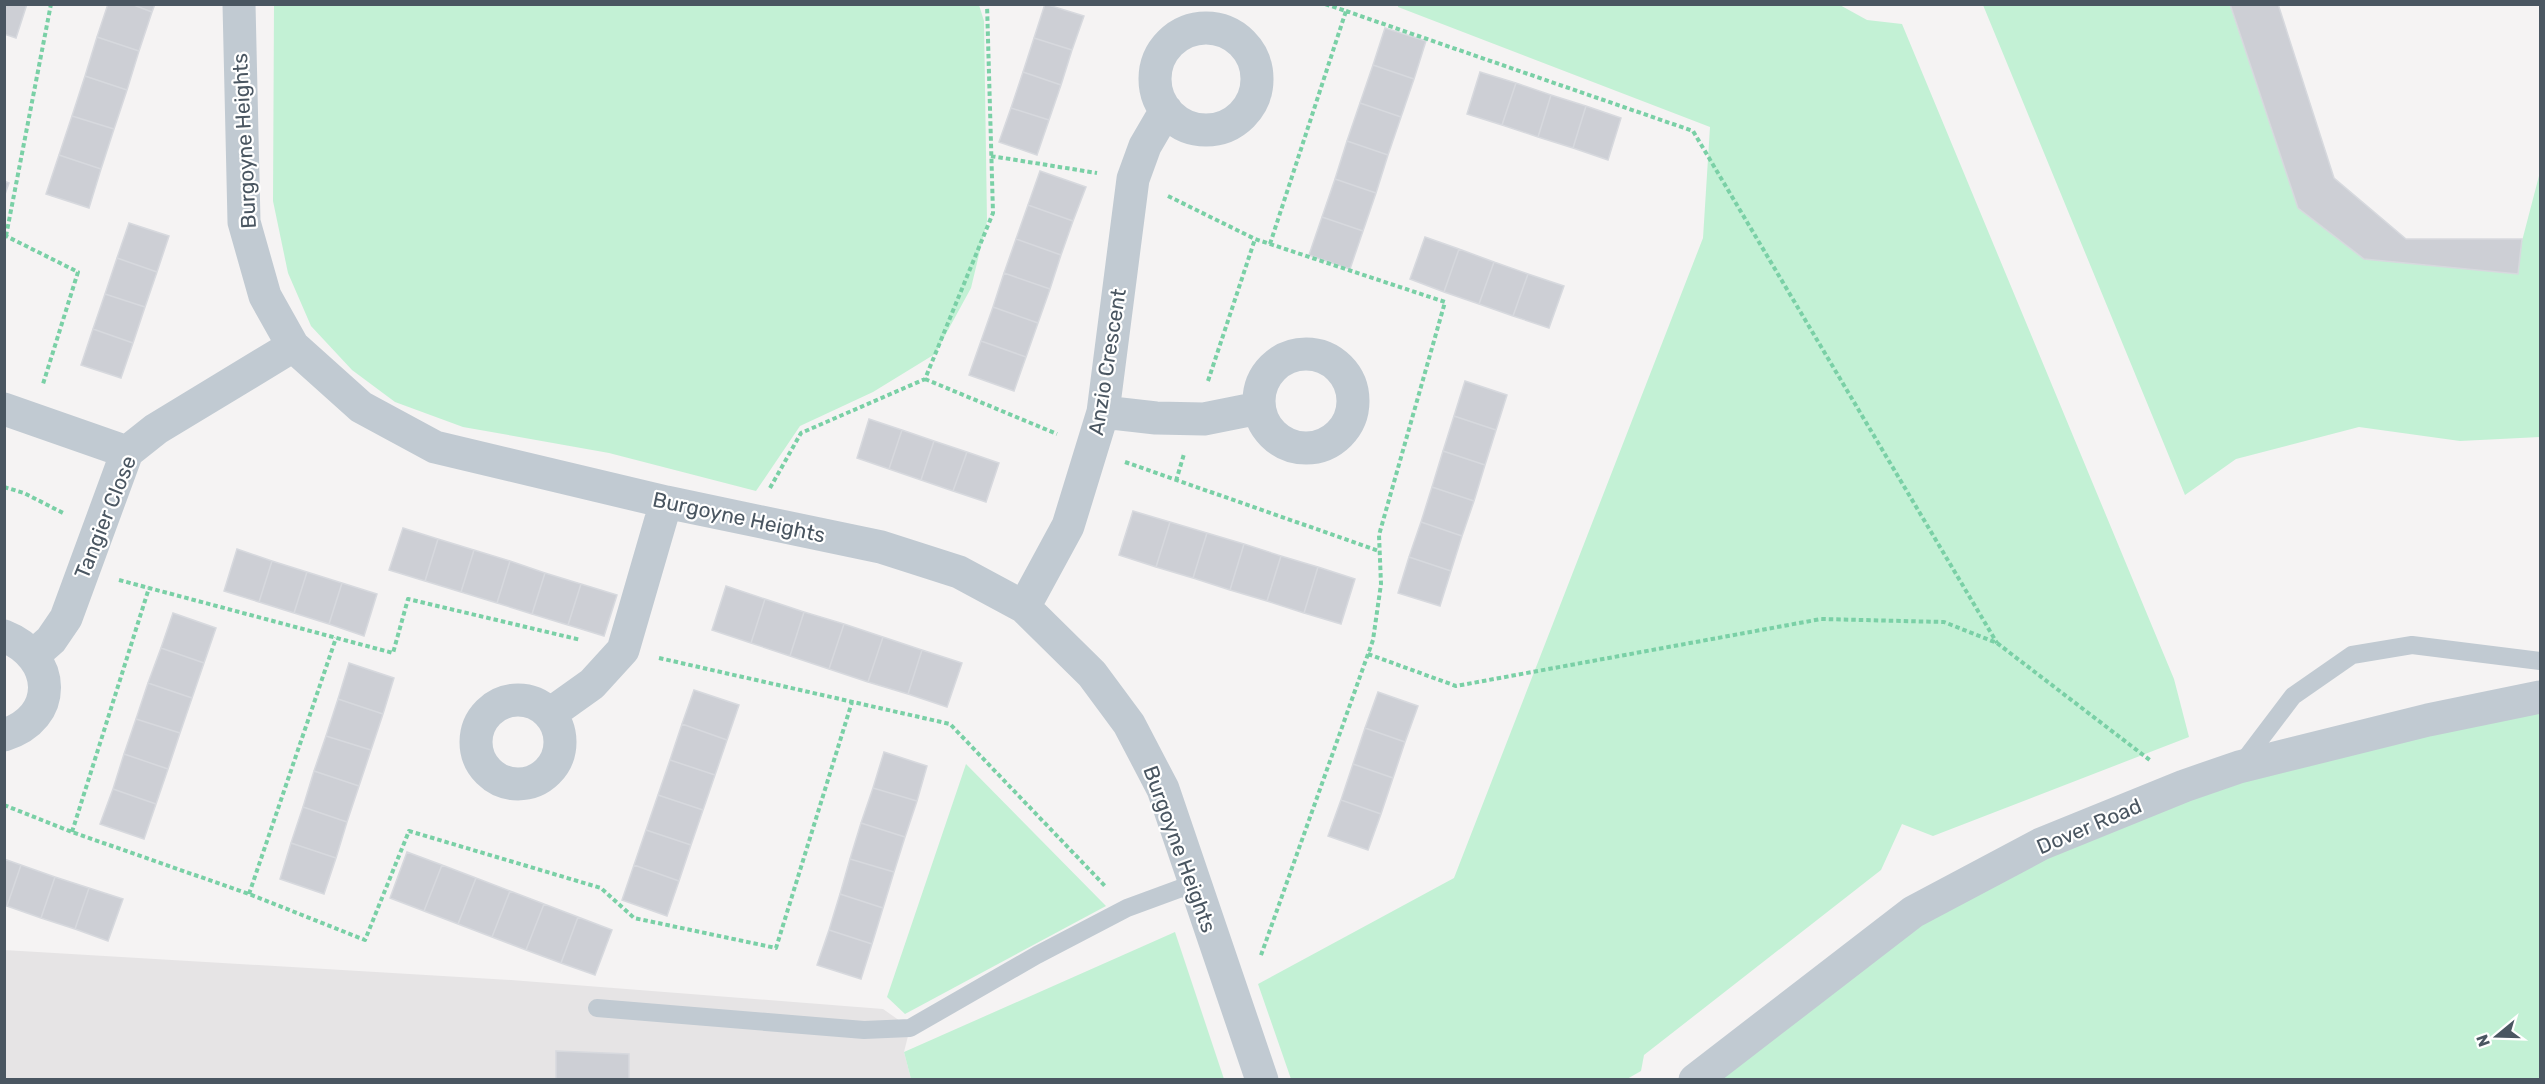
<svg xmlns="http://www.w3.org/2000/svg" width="2545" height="1084" viewBox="0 0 2545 1084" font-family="Rubik,sans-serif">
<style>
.education{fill:#e6e4e5}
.green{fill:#c3f1d5}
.building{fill:#cdcfd5;stroke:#d7d9de;stroke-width:1.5}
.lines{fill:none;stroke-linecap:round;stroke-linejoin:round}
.path{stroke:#7ad0a6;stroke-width:4;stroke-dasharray:4.5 3;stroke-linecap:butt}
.lane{stroke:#c1cad2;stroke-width:18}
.street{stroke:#c1cad2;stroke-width:33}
.labels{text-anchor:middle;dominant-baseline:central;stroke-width:4.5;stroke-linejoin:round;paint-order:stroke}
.street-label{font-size:21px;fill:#4a5661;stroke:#fff}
</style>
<rect width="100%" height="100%" fill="#f5f3f3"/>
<path class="education" d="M4,950L511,980L883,1009L910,1028L904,1052L911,1079H5Z"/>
<path class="green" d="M1838,4L1867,20L1902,24L2174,679L2189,737L1933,836L1902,824L1881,870L1644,1055L1641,1071L1627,1079H1291L1258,984L1454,878L1703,238L1710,127L1398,7V5Z
M274,5H979L984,21L987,221L971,288L935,354L873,392L800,426L756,491L609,453L463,427L395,402L352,370L311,326L288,273L273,201Z
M1983,5H2230L2298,208L2368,259L2517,274L2522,241L2540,172V437L2460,441L2359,427L2236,459L2185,495Z
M2540,698V1079L1695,1080L1913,912L2184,786Z
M966,764L1106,906L905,1014L887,997Z
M1175,932L1224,1079H911L904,1052Z"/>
<path class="building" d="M4,4H27L16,38L4,34Z
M108,4H131L152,12L139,51L97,37Z
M131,4H155L152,12Z
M1045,4L1084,16L1072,50L1034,38Z
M2230,4H2278L2334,178L2406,239H2522L2518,274L2364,259L2298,208Z
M1385,28L1426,41L1414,79L1373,65Z
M97,37L139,51L127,90L85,76Z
M1034,38L1072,50L1061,85L1023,72Z
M1373,65L1414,79L1401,117L1360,103Z
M1023,72L1061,85L1049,120L1011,108Z
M1480,72L1516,83L1502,125L1467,114Z
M85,76L127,90L114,129L72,116Z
M1516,83L1551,95L1538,137L1502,125Z
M1551,95L1586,106L1573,148L1538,137Z
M1360,103L1401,117L1388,155L1347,141Z
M1586,106L1621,118L1608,160L1573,148Z
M1011,108L1049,120L1037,155L999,142Z
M72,116L114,129L101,169L59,155Z
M1347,141L1388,155L1376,193L1335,179Z
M59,155L101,169L89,208L46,194Z
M1040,171L1086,187L1073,221L1028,205Z
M1335,179L1376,193L1363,231L1322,217Z
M4,181L9,183L4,197Z
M1028,205L1073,221L1061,255L1016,239Z
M1322,217L1363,231L1350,269L1309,255Z
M129,223L169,236L157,272L117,258Z
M1425,237L1459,249L1444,292L1410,279Z
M1016,239L1061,255L1050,289L1004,273Z
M1459,249L1494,262L1479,304L1444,292Z
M117,258L157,272L145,307L105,294Z
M1494,262L1528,274L1513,316L1479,304Z
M1004,273L1050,289L1038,323L993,307Z
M1528,274L1564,286L1549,328L1513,316Z
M105,294L145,307L133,343L93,329Z
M993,307L1038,323L1026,357L981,341Z
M93,329L133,343L121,378L81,365Z
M981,341L1026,357L1014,391L969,375Z
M1465,381L1507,395L1496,430L1454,416Z
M1454,416L1496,430L1485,465L1443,451Z
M869,419L902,430L889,469L857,458Z
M902,430L934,441L921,480L889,469Z
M934,441L967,452L953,491L921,480Z
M1443,451L1485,465L1474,501L1432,487Z
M967,452L999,463L986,502L953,491Z
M1432,487L1474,501L1462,536L1421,522Z
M1133,511L1170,522L1156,567L1119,555Z
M1170,522L1207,533L1193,578L1156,567Z
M1421,522L1462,536L1451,571L1409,557Z
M403,528L438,539L425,581L389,570Z
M1207,533L1244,544L1230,590L1193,578Z
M438,539L474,550L461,592L425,581Z
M1244,544L1281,556L1267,601L1230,590Z
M237,549L272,561L259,602L224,591Z
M474,550L510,561L497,603L461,592Z
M1281,556L1318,567L1304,613L1267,601Z
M1409,557L1451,571L1440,606L1398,593Z
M272,561L307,572L294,613L259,602Z
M510,561L545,573L532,614L497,603Z
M1318,567L1355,579L1341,624L1304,613Z
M307,572L342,583L329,624L294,613Z
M545,573L581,584L568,625L532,614Z
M342,583L377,594L364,636L329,624Z
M581,584L617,595L604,636L568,625Z
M726,586L765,599L751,643L712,630Z
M765,599L804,612L790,656L751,643Z
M804,612L844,624L829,669L790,656Z
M173,613L216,628L204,663L161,648Z
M844,624L883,637L868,682L829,669Z
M883,637L922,650L908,694L868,682Z
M161,648L204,663L192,698L148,683Z
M922,650L962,663L947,707L908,694Z
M349,663L394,678L383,714L338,699Z
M148,683L192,698L180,733L136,719Z
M694,690L739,705L727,740L682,724Z
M1378,692L1418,706L1405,742L1365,728Z
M338,699L383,714L371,750L326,736Z
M136,719L180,733L168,769L124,754Z
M682,724L727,740L715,775L670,760Z
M1365,728L1405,742L1393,778L1353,764Z
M326,736L371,750L359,786L314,771Z
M884,752L927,766L917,801L873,788Z
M124,754L168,769L156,804L113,789Z
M670,760L715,775L703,810L658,795Z
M1353,764L1393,778L1381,814L1341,800Z
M314,771L359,786L347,822L303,807Z
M873,788L917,801L905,837L861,823Z
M113,789L156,804L144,839L100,824Z
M658,795L703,810L691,845L646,830Z
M1341,800L1381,814L1368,850L1328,836Z
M303,807L347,822L336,858L291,843Z
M861,823L905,837L894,872L850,859Z
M646,830L691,845L679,881L634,865Z
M291,843L336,858L324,894L280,879Z
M407,852L442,865L424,911L390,898Z
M4,859L21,865L7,906H4Z
M850,859L894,872L883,908L840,894Z
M21,865L55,877L41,918L7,906Z
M442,865L476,878L458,924L424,911Z
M634,865L679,881L667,916L622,900Z
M55,877L89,888L75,929L41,918Z
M476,878L510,891L492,937L458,924Z
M89,888L123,899L108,941L75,929Z
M510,891L544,904L526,950L492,937Z
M840,894L883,908L872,944L829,930Z
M544,904L578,917L561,963L526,950Z
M578,917L612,930L595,975L561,963Z
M829,930L872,944L861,979L817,965Z
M556,1051L629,1054V1080H556Z"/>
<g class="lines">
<path class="path" d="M1104,4H1105
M1346,11L1693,131L1997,643
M991,156L1097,173
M1168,196L1255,239L1445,302L1379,535L1381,584L1373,640L1260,958
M4,235L78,272L43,384
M6,236L51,4
M1270,244L1346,11L1325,4
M925,379L1057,434
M1208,381L1255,239
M1125,462L1379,551
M1176,481L1184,454
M4,487L24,493L65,514
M770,488L801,433L925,379L993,213L987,4
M119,580L393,653L408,599L581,640
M1368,654L1456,686L1821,619L1944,622L1997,643L2151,761
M659,658L950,724L1105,886
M4,805L72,832L249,894L365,940L409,831L601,888L634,918L776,948L852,702
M72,832L149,588
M249,894L336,638"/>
<path class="lane" d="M2240,766L2293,696L2352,655L2412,645L2540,661
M597,1008L864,1030L910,1028L1037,955L1127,908L1195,883"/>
<path class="street" d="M239,4L244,222L265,296L293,346L361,407L435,447L666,502L881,547L959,572L1024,607L1092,674L1129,724L1163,789L1262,1080
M1155 79a51 51 0 1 1 102 0a51 51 0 1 1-102 0Z
M1259 401a47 47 0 1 1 94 0a47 47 0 1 1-94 0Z
M4,409L127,452
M1103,412L1156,418L1204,419L1259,408
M1024,607L1068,526L1103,412L1133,179L1145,146L1166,110
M4,636C57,657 59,718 4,735
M34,655L51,640L66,618L127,452L156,429L293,346
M476 742a42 42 0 1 1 84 0a42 42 0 1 1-84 0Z
M550,714L592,684L623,650L666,502
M1695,1080L1913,912L2041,844L2184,786L2239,767L2428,720L2540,697"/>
</g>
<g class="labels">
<g class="street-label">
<text transform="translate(244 141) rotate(-93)">Burgoyne Heights</text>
<text transform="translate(1107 362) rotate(-81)">Anzio Crescent</text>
<text transform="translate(105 517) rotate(-68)">Tangier Close</text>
<text transform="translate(739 517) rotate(12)">Burgoyne Heights</text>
<text transform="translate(2089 826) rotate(-23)">Dover Road</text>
<text transform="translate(1180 849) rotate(70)">Burgoyne Heights</text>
</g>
</g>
<rect width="2545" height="1084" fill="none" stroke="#4a5661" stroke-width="12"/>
<g transform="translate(2497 1036) rotate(251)" stroke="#ffffff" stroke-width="4.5" paint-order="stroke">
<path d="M0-4.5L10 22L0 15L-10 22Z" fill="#4a5661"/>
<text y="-9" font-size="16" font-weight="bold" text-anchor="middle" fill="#4a5661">N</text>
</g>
</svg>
